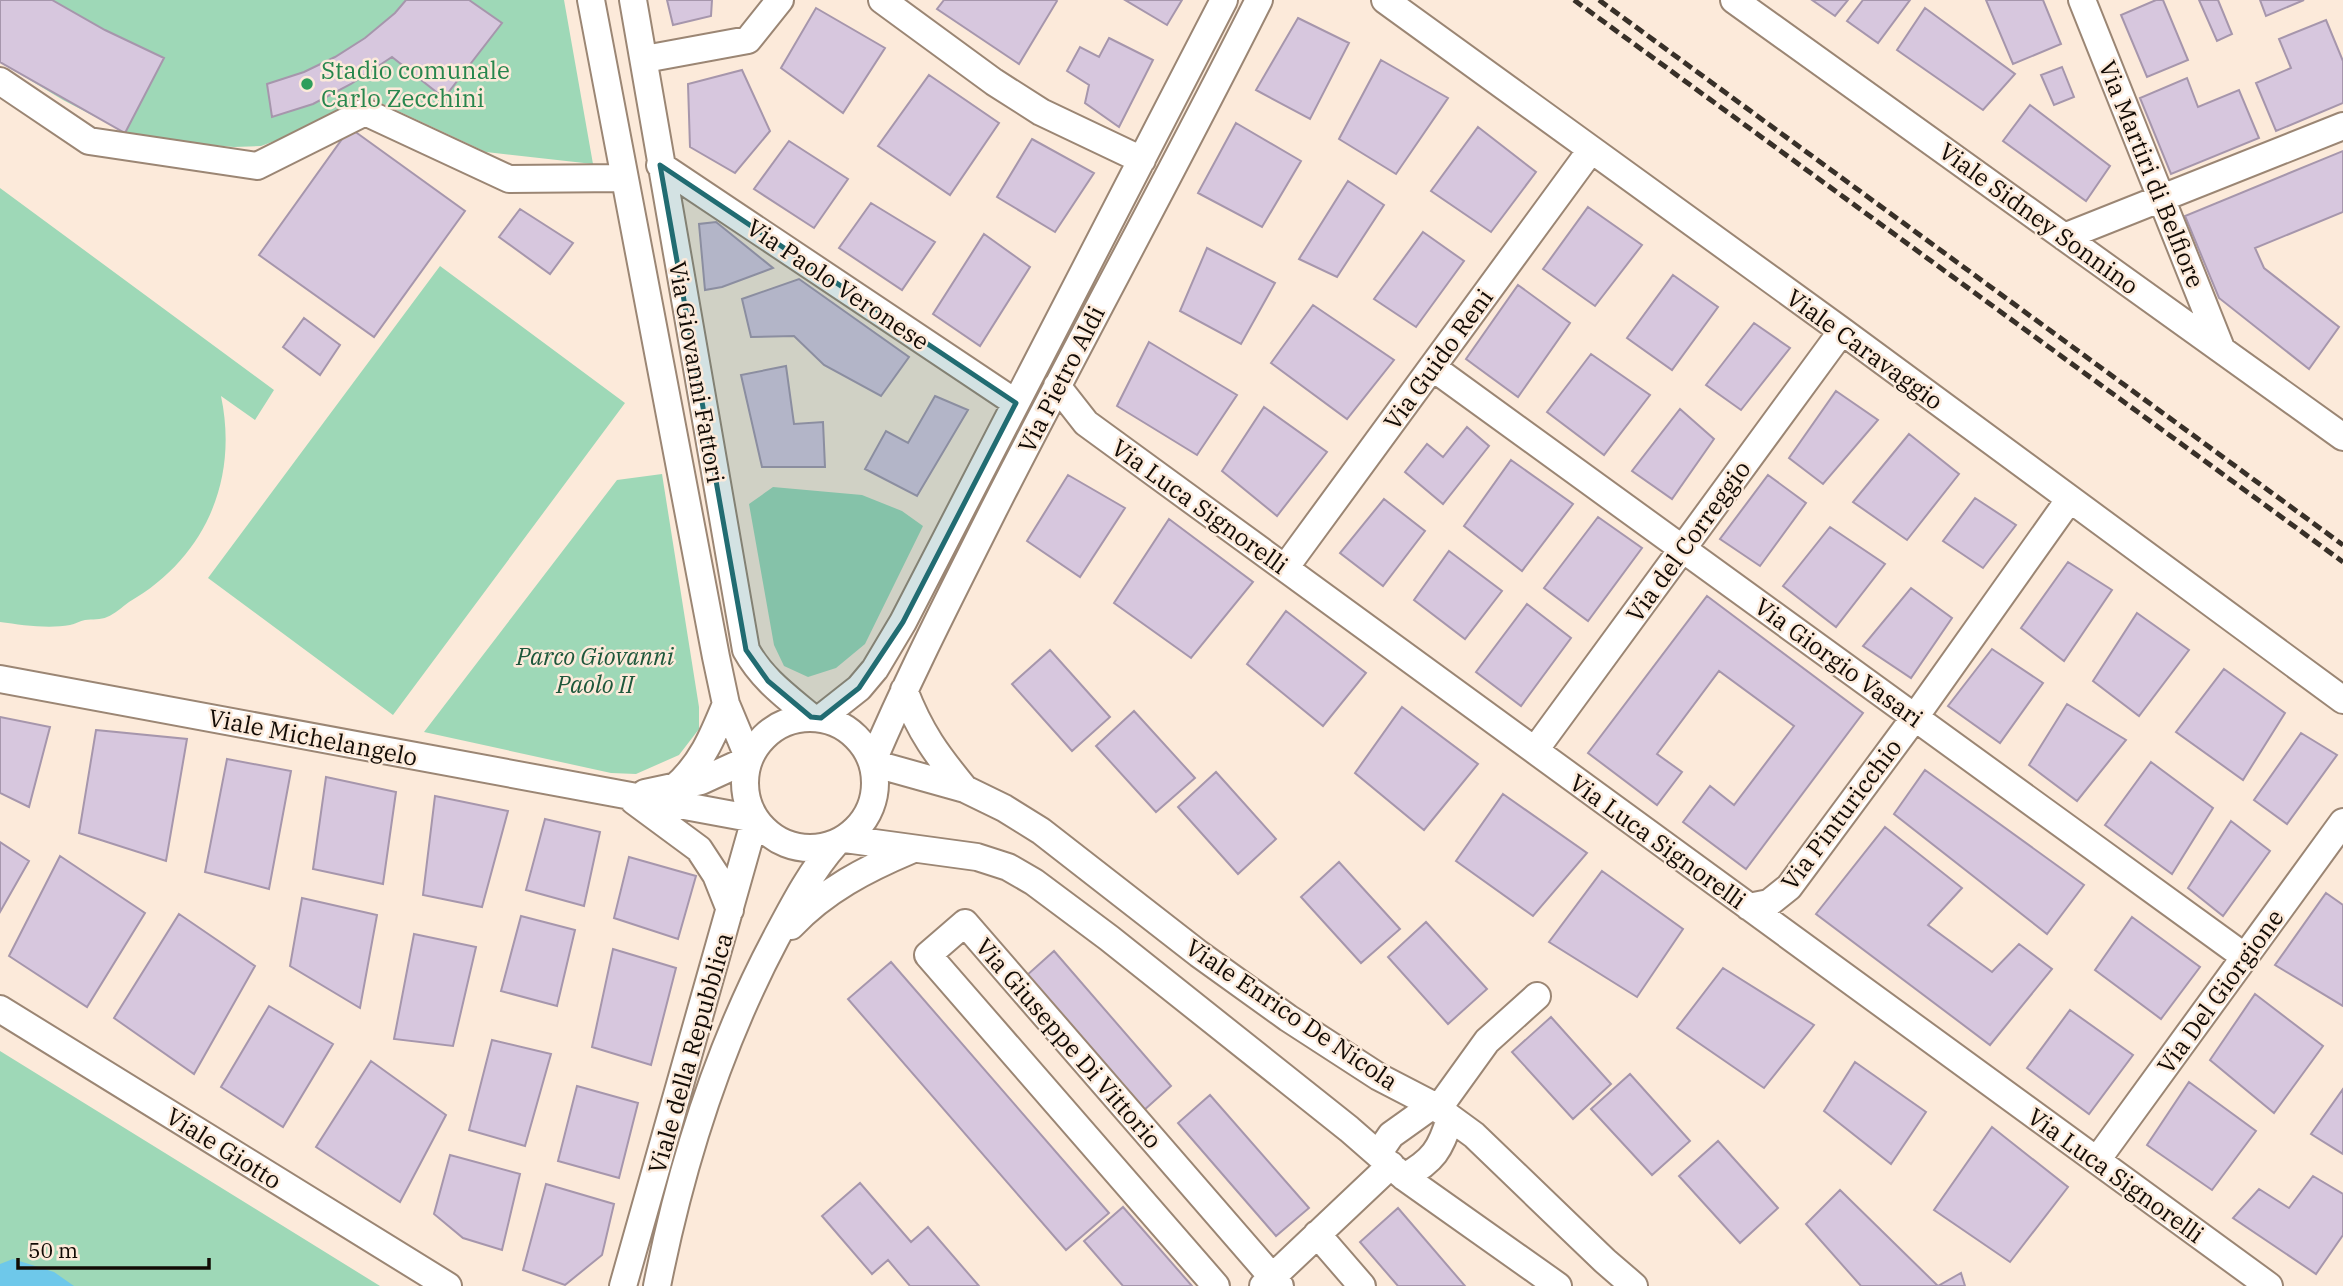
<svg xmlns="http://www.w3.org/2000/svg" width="2343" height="1286" viewBox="0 0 2343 1286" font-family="'IBM Plex Serif',serif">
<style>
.green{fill:#9ed8b7}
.water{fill:#6ec8ea}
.building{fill:#d7c7de;stroke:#a696ac;stroke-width:2}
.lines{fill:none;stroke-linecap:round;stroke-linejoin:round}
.minor-casing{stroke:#9b8674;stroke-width:30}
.minor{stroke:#fff;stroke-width:26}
.rail{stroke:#383028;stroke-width:5;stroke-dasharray:10 5;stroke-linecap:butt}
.marked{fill:#216c72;fill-opacity:0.2;stroke:#216c72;stroke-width:5;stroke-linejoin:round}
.leisure-dot{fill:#2e9e5b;stroke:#fceada;stroke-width:2.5}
.labels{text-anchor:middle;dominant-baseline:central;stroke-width:5;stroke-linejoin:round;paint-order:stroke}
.leisure-label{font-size:24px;fill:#27864d;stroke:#fceada;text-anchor:start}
.street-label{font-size:24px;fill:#120b05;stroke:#fceada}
.park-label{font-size:24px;font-style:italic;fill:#1d573b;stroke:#fceada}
</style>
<rect width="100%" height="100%" fill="#fceada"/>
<path class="green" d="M0,0H564L593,164L486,152L366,96L310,128L261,146L234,147L138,139L63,100L0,62Z
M0,188L274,390L255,420L221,396C239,481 204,559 129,602C122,607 115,614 107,617C101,620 92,619 85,620C80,621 75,624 70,625C48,629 22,625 0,622Z
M440,266L625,403L393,715L208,578Z
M662,474L699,707V729L679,755L636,774L611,773L424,732L617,480Z
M773,487L862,495L902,511L923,526L865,644L836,668L808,677L784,666L774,645L749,504Z
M0,1051L380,1286H0Z"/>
<path class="water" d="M13,1259L54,1272L74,1286H0V1264Z"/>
<path class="building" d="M0,0H52L105,30L164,58L125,133L0,62Z
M406,0H469L502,23L444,98L392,57L351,84L313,104L272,117L267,84L304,72L335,57L365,38L395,13Z
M667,0H712L711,16L673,25Z
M944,0H1056L1057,1L1019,64L937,9Z
M1125,0H1182L1167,25Z
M1812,0H1848L1835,16Z
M1863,0H1910L1878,43L1847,21Z
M1986,0H2043L2061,44L2013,64Z
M2156,0H2163L2188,60L2147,77L2121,15Z
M2199,0H2218L2232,34L2217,41Z
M2260,0H2304L2266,16Z
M816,8L885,48L843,113L781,68Z
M1925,8L2015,74L1983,110L1897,50Z
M1298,18L1349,43L1310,119L1256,90Z
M2326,20L2343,61V103L2276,131L2256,83L2291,68L2279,39Z
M1109,38L1153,60L1119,127L1085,103L1089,85L1067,71L1080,47L1099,57Z
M1381,60L1448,98L1396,174L1339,139Z
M2062,67L2074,97L2054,105L2041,75Z
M742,70L770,131L735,173L690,147L688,84Z
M929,75L999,123L950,195L878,146Z
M2187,78L2198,107L2239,90L2259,138L2171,174L2140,98Z
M2030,105L2110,166L2086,201L2003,141Z
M1236,123L1301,161L1262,227L1198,193Z
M1478,127L1536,172L1491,232L1431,191Z
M350,128L465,211L374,337L259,255Z
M1032,139L1094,173L1055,232L997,197Z
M789,141L848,179L814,228L754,189Z
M2343,151V212L2255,248L2264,268L2339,327L2309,369L2219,298L2185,216Z
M1348,181L1384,205L1337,277L1299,259Z
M871,203L935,242L902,290L839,248Z
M1588,207L1642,245L1595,306L1543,269Z
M520,209L573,243L550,274L499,237Z
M716,222L773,268L722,287L705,290L699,224Z
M1423,232L1464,261L1416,327L1374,299Z
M984,234L1030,267L980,346L933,314Z
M1207,248L1275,283L1241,344L1180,311Z
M1673,275L1718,307L1672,370L1627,338Z
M799,279L909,357L881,396L824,365L794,336L751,337L742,299Z
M1518,285L1570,323L1518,397L1466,359Z
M1313,305L1394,360L1347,419L1271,363Z
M304,318L340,345L320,375L283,347Z
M1754,323L1790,348L1741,410L1706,385Z
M1149,342L1237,395L1197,455L1117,406Z
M1591,354L1650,395L1604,455L1547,412Z
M786,366L794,424L823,422L825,467H762L741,375Z
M1836,391L1878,420L1823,484L1789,458Z
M935,396L968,410L917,496L865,469L886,431L908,443Z
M1264,407L1327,452L1277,516L1222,471Z
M1680,409L1714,439L1672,499L1632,471Z
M1467,427L1489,446L1443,504L1405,472L1427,444L1443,457Z
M1909,434L1959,474L1907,540L1853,502Z
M1511,460L1573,504L1522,571L1464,526Z
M1068,475L1125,508L1080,577L1027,541Z
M1768,475L1806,503L1760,566L1720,539Z
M1975,498L2016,525L1983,568L1943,541Z
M1384,499L1425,531L1383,586L1340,553Z
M1598,517L1642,548L1588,621L1544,588Z
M1169,519L1253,582L1191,658L1114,603Z
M1830,527L1885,564L1836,627L1783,586Z
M1449,551L1502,591L1465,639L1414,600Z
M2068,562L2112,590L2064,661L2021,628Z
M1911,588L1952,618L1911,678L1863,646Z
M1707,596L1863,713L1746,869L1683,822L1710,786L1734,805L1794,726L1719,671L1657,754L1682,772L1657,805L1588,753Z
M1527,604L1571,638L1521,706L1476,672Z
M1286,611L1366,673L1323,726L1247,664Z
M2137,613L2189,650L2139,716L2093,681Z
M1992,649L2043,683L2000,743L1948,706Z
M1050,650L1110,717L1072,751L1012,684Z
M2224,669L2285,713L2243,780L2176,732Z
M2067,704L2126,740L2077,801L2029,765Z
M1402,707L1478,764L1424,830L1355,773Z
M1134,711L1195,778L1156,812L1096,746Z
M0,717L50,727L29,807L0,793Z
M96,730L187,739L166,861L79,833Z
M2301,733L2337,755L2287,824L2254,800Z
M227,759L291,771L269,889L205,872Z
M2151,762L2213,808L2172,874L2105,825Z
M1925,770L2084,885L2047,934L1894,814Z
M1216,772L1276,839L1238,874L1178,807Z
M326,777L396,792L383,884L313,869Z
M1503,794L1587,853L1533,916L1456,861Z
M435,796L508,811L482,907L423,895Z
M545,819L600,832L584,906L526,890Z
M2231,821L2270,851L2223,916L2188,888Z
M1885,827L1962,888L1928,925L1992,972L2019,944L2052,969L1990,1045L1816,914Z
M0,842L29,861L0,912Z
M60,856L145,913L87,1007L9,956Z
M629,857L696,876L678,939L614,918Z
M1339,862L1400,929L1361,963L1301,897Z
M1602,871L1683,929L1637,997L1549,942Z
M2326,893L2343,905V1006L2275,965Z
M302,898L377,915L360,1008L290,966Z
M179,914L255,966L194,1074L114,1018Z
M521,916L575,930L557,1006L501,991Z
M2132,917L2200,967L2161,1019L2095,970Z
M1426,922L1487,989L1448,1024L1388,957Z
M414,934L476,947L453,1046L394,1039Z
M613,949L676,968L651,1065L592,1047Z
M1054,951L1171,1086L1143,1111L1026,976Z
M891,962L1109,1213L1066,1250L848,999Z
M1723,968L1814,1025L1764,1088L1677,1028Z
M2255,994L2323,1046L2274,1113L2210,1060Z
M269,1006L333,1044L283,1127L221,1087Z
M2070,1010L2133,1055L2089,1114L2027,1068Z
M1551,1017L1611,1084L1573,1119L1512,1052Z
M492,1040L551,1054L525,1146L469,1130Z
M371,1061L446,1115L400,1202L316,1147Z
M1855,1062L1926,1112L1891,1164L1824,1111Z
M1630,1074L1690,1141L1652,1175L1591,1109Z
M2189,1082L2256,1131L2212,1190L2147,1145Z
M577,1086L638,1103L619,1178L558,1161Z
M2343,1089V1154L2311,1134Z
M1210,1095L1309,1208L1276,1236L1178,1123Z
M1992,1127L2068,1187L2010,1262L1934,1210Z
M1718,1141L1778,1208L1740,1243L1679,1176Z
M450,1155L520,1174L502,1250L463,1238L434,1214Z
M2313,1176L2343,1194V1235L2316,1274L2233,1218L2259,1189L2289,1208Z
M860,1183L911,1242L928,1227L979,1286H910L888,1260L872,1274L822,1216Z
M546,1184L614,1204L602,1255L565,1285L523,1270Z
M1840,1190L1938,1286H1861L1806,1224Z
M1123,1207L1192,1286H1123L1084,1241Z
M1398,1208L1465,1286H1398L1360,1242Z
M1961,1273L1965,1286H1938Z"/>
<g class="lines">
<defs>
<path id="minor" d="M591,0L716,657L726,704L749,759L701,781L645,793
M633,0L746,650C762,679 786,696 811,717
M882,0L994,82L1041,112L1142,160
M1385,0L1842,331L2343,700
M1734,0L2343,437
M2082,0L2221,348
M645,59L748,40L780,0
M0,81L89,141L257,166L365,112L509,179L623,178
M660,165L1016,403
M2064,237L2343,126
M1432,367L2245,957
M1057,386L1086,423L2269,1286
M1285,568L1591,150
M0,679L755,819L623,1286
M904,690C920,732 937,755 965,789
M745 783a65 65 0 1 1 130 0a65 65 0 1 1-130 0Z
M821,718L859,688L875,669L903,622L1224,0
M1535,750L1842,331
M872,763L965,789L1004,808L1041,831L1199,954L1288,1018L1379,1077L1433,1105L1474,1135L1605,1261L1634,1286
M872,763C909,676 952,593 994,509C1081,338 1173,171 1259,0
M674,788C701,765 713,736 726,704
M634,801L699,849L716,875L730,910
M845,839L977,857L1008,867L1034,882L1109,938L1349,1129L1404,1177L1558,1286
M1749,907L1769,903L1789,887L1915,717L2069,500
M791,926C825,890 866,869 911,850
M0,1009L448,1286
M1438,1109L1487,1041L1537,996
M1378,1154L1391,1135L1433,1105
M2097,1160L2343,822
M1404,1177C1433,1161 1441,1149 1450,1118
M1317,1234L1362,1286
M657,1286C681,1165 718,1047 776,938C794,904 811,871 836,843
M1216,1286L928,955L965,923L1280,1286
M1263,1286L1391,1165"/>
</defs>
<use href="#minor" class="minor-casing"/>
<use href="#minor" class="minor"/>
<path class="rail" d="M1574,0L2343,562
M1599,0L2343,545"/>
</g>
<path class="marked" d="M660,165L1016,403L903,622L859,688L821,718L811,717L768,681L746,650Z"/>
<circle class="leisure-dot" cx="307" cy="84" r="7"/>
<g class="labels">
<g class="leisure-label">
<text x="321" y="70">Stadio comunale<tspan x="321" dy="28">Carlo Zecchini</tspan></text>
</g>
<g class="street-label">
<text transform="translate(2152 174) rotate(68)">Via Martiri di Belfiore</text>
<text transform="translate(2039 218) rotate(36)">Viale Sidney Sonnino</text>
<text transform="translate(838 284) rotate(34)">Via Paolo Veronese</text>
<text transform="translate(1865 349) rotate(36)">Viale Caravaggio</text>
<text transform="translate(1438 359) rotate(-54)">Via Guido Reni</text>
<text transform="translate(697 372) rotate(80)">Via Giovanni Fattori</text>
<text transform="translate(1061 379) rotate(-63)">Via Pietro Aldi</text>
<text transform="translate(1200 506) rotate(36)">Via Luca Signorelli</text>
<text transform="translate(1688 541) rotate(-54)">Via del Correggio</text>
<text transform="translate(1839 662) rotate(36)">Via Giorgio Vasari</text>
<text transform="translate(313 737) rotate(11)">Viale Michelangelo</text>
<text transform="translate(1841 814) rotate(-53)">Via Pinturicchio</text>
<text transform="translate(1658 841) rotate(36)">Via Luca Signorelli</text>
<text transform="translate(2220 991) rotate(-54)">Via Del Giorgione</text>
<text transform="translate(1292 1014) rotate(34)">Viale Enrico De Nicola</text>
<text transform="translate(1069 1043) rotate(49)">Via Giuseppe Di Vittorio</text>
<text transform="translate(690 1053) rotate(-74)">Viale della Repubblica</text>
<text transform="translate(224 1148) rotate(32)">Viale Giotto</text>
<text transform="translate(2116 1175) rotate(36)">Via Luca Signorelli</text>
</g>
<g class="park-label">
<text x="595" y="656">Parco Giovanni<tspan x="595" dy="28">Paolo II</tspan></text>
</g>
</g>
<path d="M18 1258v10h191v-10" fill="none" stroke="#120b05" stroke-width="3.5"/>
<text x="28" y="1258" font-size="21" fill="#120b05" stroke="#fceada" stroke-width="5" paint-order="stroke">50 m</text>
</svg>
